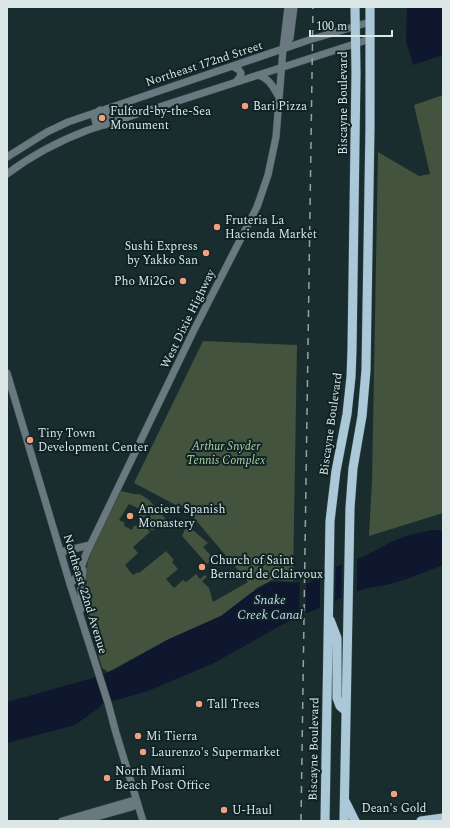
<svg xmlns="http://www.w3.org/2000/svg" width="450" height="828" viewBox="0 0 450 828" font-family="Spectral,serif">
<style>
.green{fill:#43533e}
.water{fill:#0e172d}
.pier{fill:#192c2e}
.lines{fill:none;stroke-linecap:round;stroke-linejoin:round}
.tertiary-casing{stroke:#384a4c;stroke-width:8}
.primary-casing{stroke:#384a4c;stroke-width:10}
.tertiary{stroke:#6a7880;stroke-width:7}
.primary{stroke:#abc8d9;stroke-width:9}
.rail{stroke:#95a3a4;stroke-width:1.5;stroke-dasharray:7 7;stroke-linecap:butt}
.poi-dot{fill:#f2a07f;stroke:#0f2224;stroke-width:1.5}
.labels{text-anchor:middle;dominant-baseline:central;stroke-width:4;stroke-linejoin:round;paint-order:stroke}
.street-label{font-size:12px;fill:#dbe6e7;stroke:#0f2224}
.poi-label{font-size:12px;fill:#dbe6e7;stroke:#0f2224;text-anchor:start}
.park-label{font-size:12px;font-style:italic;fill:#afd4a4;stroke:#0f2224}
.water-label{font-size:13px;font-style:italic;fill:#cad8f7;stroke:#0f2224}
</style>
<rect width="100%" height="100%" fill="#192c2e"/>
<path class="green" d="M443,95V513L369,536L372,481L378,152L419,176L430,174L414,105Z
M203,341L297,345L293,581L272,580L255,589L254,591L221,616L167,640L108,672L102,668L84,603V579L90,553L121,491L134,494H140L149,500L156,508L152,511L143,506L142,509L145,510L146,509L151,512L142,519L138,518L142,510L129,504L119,520L125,523L124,526L132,530L134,526L139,525L142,522L150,532L133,547L138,553L125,565L133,575L138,572L139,573L166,551L174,560L172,562L178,569L166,579L174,588L183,580L186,582L196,574L200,579L205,575L207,577L202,581L209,588L213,602L248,582L189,512L134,483Z
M157,510L166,519L152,531L143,521Z
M187,525L208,543L203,547L214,559L211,563L210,561L207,564L182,536Z"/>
<path class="water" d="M407,7H443V55L413,65L406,41Z
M431,530H439L443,532V565C423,573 403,581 382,586C376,587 369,587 364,589C340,597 319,610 296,617L214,663L148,691L102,704L99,708L75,725L7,743V702L93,678L114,670L167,640L221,616L251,593L270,582L310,583L319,573L365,556L393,541L406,536Z"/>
<path class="pier" d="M357,557V593L341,599L342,562Z
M336,564L335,602L320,609V570Z
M300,581H306V616L299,618Z"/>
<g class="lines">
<defs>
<path id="tertiary" d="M284,48L290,38L294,7
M234,67L238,69L241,73L240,77L236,82
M258,75C270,79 273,87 279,97
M100,110L107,111L110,120L105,125L96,124L94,115Z
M7,157L47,132L68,122L309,40L370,22
M7,174C32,155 59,141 88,130L370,39
M7,373L70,584L108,703L116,733L143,821
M61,552L90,545
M70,584C79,576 82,566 86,554L194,330L257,207L268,175L276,137L283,49L288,7
M81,609V588L83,570
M62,821L131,801L137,803
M82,821L132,807L137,803"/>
<path id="primary" d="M330,620L337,638V698L340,706L346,711
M345,801L355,821
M325,821L330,521L336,471L347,414L351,377L352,350L356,73L355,7
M344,821L350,508L353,468L362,416L366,370L370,127V7
M421,821L443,818"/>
</defs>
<use href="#tertiary" class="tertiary-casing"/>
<use href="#primary" class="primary-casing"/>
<use href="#tertiary" class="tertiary"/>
<use href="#primary" class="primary"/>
<path class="rail" d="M301,821L313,7"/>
</g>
<g class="poi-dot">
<circle cx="245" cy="106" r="4"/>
<circle cx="102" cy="118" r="4"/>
<circle cx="217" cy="227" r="4"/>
<circle cx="206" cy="253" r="4"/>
<circle cx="183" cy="281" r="4"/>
<circle cx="30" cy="440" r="4"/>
<circle cx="130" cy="516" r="4"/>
<circle cx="202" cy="567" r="4"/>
<circle cx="199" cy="704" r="4"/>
<circle cx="138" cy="736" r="4"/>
<circle cx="143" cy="752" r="4"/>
<circle cx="107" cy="778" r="4"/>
<circle cx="394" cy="794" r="4"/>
<circle cx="224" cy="810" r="4"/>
</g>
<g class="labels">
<g class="street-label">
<text transform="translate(204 64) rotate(-18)">Northeast 172nd Street</text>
<text transform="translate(343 103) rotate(-90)">Biscayne Boulevard</text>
<text transform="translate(188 319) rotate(-64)">West Dixie Highway</text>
<text transform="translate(331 424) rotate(-82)">Biscayne Boulevard</text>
<text transform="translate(85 594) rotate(73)">Northeast 22nd Avenue</text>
<text transform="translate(314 749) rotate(-89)">Biscayne Boulevard</text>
</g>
<g class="poi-label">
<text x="253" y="106">Bari Pizza</text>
<text x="110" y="111">Fulford-by-the-Sea<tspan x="110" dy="14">Monument</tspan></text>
<text x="225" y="220">Fruteria La<tspan x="225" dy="14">Hacienda Market</tspan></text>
<text x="198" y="246" text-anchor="end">Sushi Express<tspan x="198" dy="14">by Yakko San</tspan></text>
<text x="175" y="281" text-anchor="end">Pho Mi2Go</text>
<text x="38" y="433">Tiny Town<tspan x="38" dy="14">Development Center</tspan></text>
<text x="138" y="509">Ancient Spanish<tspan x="138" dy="14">Monastery</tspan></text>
<text x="210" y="560">Church of Saint<tspan x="210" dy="14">Bernard de Clairvoux</tspan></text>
<text x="207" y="704">Tall Trees</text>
<text x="146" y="736">Mi Tierra</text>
<text x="151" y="752">Laurenzo's Supermarket</text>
<text x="115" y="771">North Miami<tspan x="115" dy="14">Beach Post Office</tspan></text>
<text x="394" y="808" text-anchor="middle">Dean's Gold</text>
<text x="232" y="810">U-Haul</text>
</g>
<g class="park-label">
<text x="226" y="446">Arthur Snyder<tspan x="226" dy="14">Tennis Complex</tspan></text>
</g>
<g class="water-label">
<text x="270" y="600">Snake<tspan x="270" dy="15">Creek Canal</tspan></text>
</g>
</g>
<rect width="450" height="828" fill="none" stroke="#dbe6e7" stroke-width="16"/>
<path d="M310 30v6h82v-6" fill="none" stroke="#dbe6e7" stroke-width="2"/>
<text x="316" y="30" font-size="12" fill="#dbe6e7" stroke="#0f2224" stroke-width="3" paint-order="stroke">100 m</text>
</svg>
